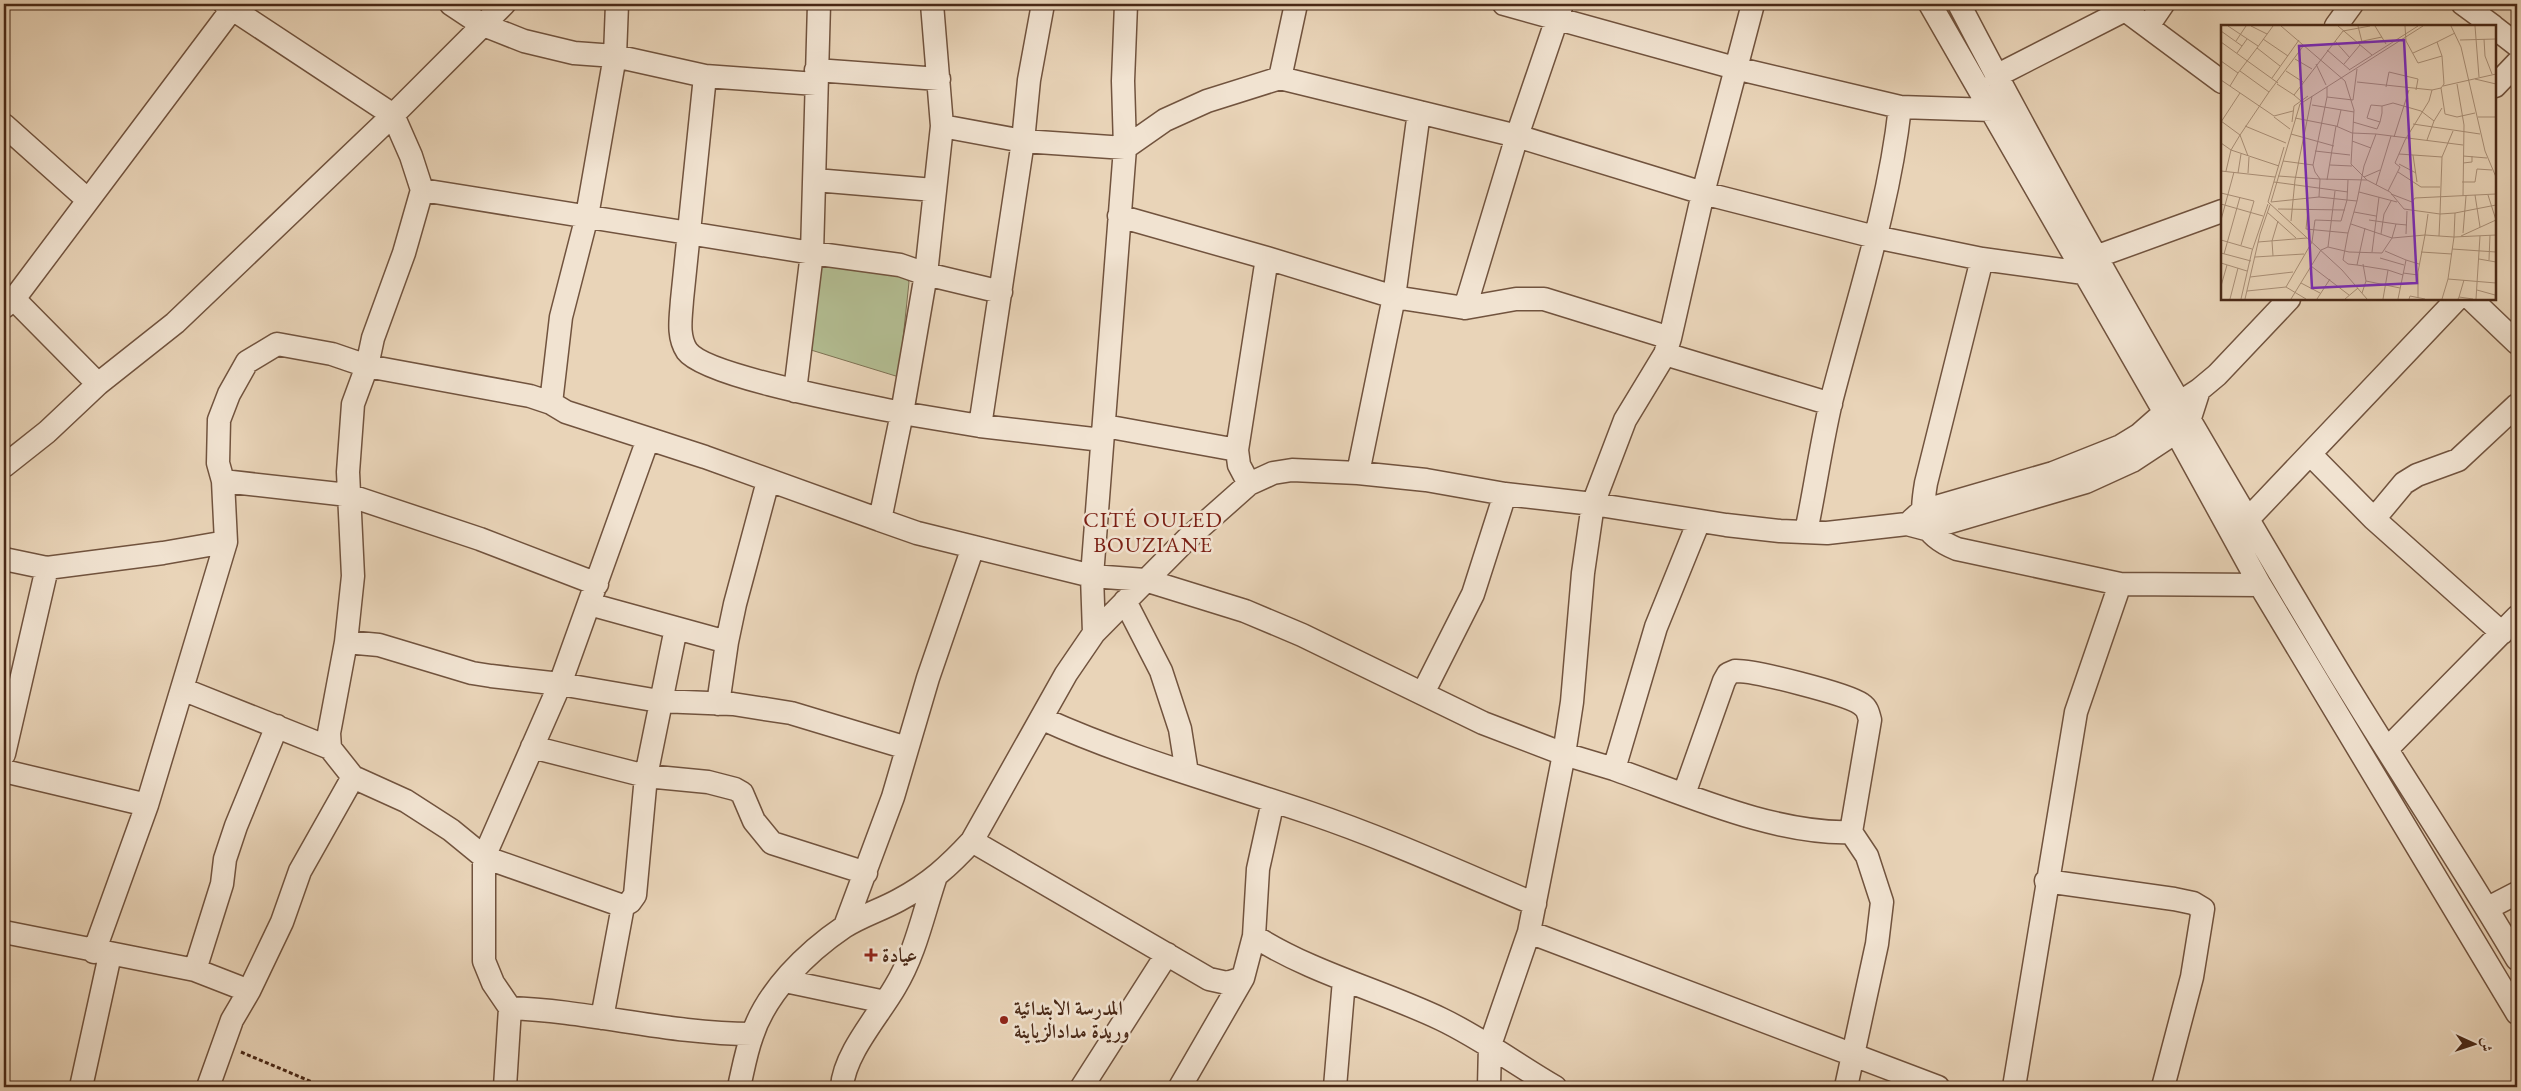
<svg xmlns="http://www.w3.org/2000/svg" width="2521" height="1091" viewBox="0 0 2521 1091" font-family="'EB Garamond',Amiri,serif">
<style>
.green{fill:#b3bd92;stroke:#7e7254}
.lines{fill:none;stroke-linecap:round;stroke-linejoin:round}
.minor-casing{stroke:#71533e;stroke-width:25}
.path{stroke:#492816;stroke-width:3;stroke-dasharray:4 2.5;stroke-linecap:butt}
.minor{stroke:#f1e3d1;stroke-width:22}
.poi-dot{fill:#8f2418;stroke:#f1e3d1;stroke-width:2}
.labels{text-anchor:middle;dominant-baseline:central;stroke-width:5;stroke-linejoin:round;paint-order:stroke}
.poi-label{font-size:20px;font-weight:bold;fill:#492816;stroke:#f1e3d1;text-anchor:start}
.quarter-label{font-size:22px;letter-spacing:1px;fill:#7a1f14;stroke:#f1e3d1}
.inset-road{fill:none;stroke:#a98f77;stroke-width:1}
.view{fill:#7b2cbf;fill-opacity:0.15;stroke:#7b2cbf;stroke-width:2.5}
.inset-edge{fill:none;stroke:#492816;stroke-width:2.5}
</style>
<rect width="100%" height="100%" fill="#e9d4b8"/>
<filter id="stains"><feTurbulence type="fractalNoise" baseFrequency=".004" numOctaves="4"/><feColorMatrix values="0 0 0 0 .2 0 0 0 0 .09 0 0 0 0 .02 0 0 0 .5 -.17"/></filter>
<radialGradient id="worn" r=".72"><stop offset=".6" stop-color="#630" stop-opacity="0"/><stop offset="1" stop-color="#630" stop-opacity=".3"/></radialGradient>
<path class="green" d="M818,263L902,270L909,282L899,377L811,350Z"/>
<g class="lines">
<defs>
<path id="minor" d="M225,4L393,115L411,156L422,190L404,253L373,338L367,366L353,404L348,472L353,576L346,642L329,733L330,748L353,777L406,801L451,830L484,857V961L493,983L510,1008L505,1087
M451,4L481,24L524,41L574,53L615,56L705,76L682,300C681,317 677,336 687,351C706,377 864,405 902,413L926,274L942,126L932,4
M1504,4L1735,68L1900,107L1992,110
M1930,4L2176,432L2260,585L2517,1013
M1959,4C2075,227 2203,445 2332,661C2392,761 2458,858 2517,959
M2117,4L2222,82
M2463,4L2493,26
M2148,26L2163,4
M2336,26L2352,4
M2495,28L2517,45
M816,70L939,79
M705,76L816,84
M1996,76L2125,10
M1280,78L1296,4
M2495,86L2517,63
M4,125L88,200
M942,126L1023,141L1125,148L1123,81L1126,4
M815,180L934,190
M422,190L812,253L900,265L926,274L1001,292
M1119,216L1267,258L1394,297L1465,308L1516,299H1544L1670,338L1703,193L1753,4
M2098,256L2222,211
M2084,273L1982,259L1926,483C1920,519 1921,534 1957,549L2120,584L2260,585
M14,299L98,384
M2471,299L2517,343
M4,307L14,299L232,9
M1465,308L1517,136L1562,4
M1665,354L1831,404
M795,391L812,253L819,4
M551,403L566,412L705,457L880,520
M980,426L1023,141L1029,80L1043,4
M1105,426L1237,450
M1102,440L980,426L902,413L880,520L917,533L1092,576L1145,580L1245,611L1302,635L1483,723L1564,754L1529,932L1490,1045L1489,1087
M2310,454L2374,519L2502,633
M4,466L47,432L98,384L175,323L393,115L504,4
M1358,473L1394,297L1419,112
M223,481L218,463L219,420L229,394L247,362L277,344L332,354L367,366L530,396L551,403L561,317L587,216L615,56L617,4
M1249,484L1239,465L1237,450L1267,258
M2249,518L2457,299
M2374,519L2404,483L2417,475L2458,460L2517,405
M1912,520L1922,511L2053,473L2121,446L2139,435L2164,413L2199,390L2217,375L2289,299
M1806,532C1815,489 1821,445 1831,402C1856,304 1889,208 1900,107
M4,559L47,568L163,553L226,542
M1125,601L1161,671L1180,729L1187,773
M589,604L727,642
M1094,633L1092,576L1125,148L1165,120L1207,101L1280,78L1517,136L1703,193L1875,237L1982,259
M346,642L379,645L472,673L491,676L560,684L659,701L733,704L791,713L907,748
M182,689L330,748
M1423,693L1473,594L1505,494
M718,704L727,642L735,604L768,481
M1043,719C1129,758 1221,783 1310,813C1387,839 1461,873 1535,904
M532,747L646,776L708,782L735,789L742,793L754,821L772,843L866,873
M2387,749L2517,617
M4,754L47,568
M1614,769L1564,754L1572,702L1583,573L1593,504L1625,420L1665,354L1670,338
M4,771L147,805L94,952
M1684,794L1724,681L1728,674L1735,671C1753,670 1847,694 1861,704C1867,708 1868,712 1870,720L1851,832C1776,835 1685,794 1614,769L1656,627L1699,521
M147,805L226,542L223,481L348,495L480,539L597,584
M972,841L1209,979L1227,983L1243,978L1254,936C1312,973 1380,990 1441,1019C1481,1038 1517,1065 1555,1087
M2046,881L2174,899L2193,903L2203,909L2192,977L2163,1087
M623,906L630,902L635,895L646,776L676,628
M2488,908L2517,893
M845,926L893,797L928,678L973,547
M4,932L195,970L249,991L232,1020L208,1087
M1529,932L1938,1087
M1254,936L1258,869L1273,801
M195,970L222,884L225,859L236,826L277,726
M785,981L885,1002
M249,991L282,922L300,871L353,777
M510,1008C591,1011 670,1034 752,1034
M602,1018L623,906L484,857L560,684L648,439
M81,1087L110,955
M739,1087C743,1070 746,1052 752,1036C766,992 807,952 844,927C861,916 881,910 899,900C929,884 949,866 972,841L1066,674L1094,633L1187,539L1249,484L1273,473L1292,470L1358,473L1426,480L1505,494L1593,504L1726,525L1780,531L1827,533L1907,524L1926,529L2086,482L2132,461L2176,432L2190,418L2199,390
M842,1087C844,1054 879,1015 895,987C915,954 923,915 935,879
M1082,1087L1167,954
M1180,1087L1243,978
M1335,1087L1344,980
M1846,1087L1877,944L1882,902L1867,856L1851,832
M2014,1087L2076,712L2120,584"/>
</defs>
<use href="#minor" class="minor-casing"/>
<path class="path" d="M241,1052L324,1087"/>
<use href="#minor" class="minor"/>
</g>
<g class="poi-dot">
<path d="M868.5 947.5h5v5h5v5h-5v5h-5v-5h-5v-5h5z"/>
<circle cx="1004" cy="1020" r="5"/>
</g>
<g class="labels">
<g class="poi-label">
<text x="882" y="955">عيادة</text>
<text x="1014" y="1008">المدرسة الابتدائية<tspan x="1014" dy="23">وريدة مدادالزياينة</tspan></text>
</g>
<g class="quarter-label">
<text x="1153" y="519">CITÉ OULED<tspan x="1153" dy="25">BOUZIANE</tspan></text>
</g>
</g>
<g transform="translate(2221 25)">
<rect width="275" height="275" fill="#e9d4b8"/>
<path class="inset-road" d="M7,1L37,21M30,1L46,9M52,1L36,23L59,41M60,1L124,56L133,85L130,139L146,155L169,167L183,184L219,189L221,132L232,106M117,1L151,30M137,1L141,17M154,1L165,19M184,1L185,16L197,38L221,31M230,1L240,22L264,126L275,152M254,1L258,52M0,6L21,21M42,14L67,31M263,14L264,31L271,49M239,15L275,14M15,16L25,1M114,16L129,33M0,17L57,58M137,17L161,12M106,25L129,45M16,28L26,14M192,28L216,17M74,34L91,44M0,36L17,48L9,61M95,39L105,60M123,39L139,20M128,45L197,1M19,46L48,67L83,20M65,46L82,57M17,48L36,23M51,53L78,15M254,54L275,59M0,55L53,91L72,86M136,57L211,65M56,59L73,70M236,59L243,100L242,171M222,61L275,49M106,62V72L132,75L136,44M165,62L168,47L197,54L195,65M220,63L224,89L236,92L254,88M106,72L92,140L94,147L99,154L146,155M80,76L73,70L122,6L149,1M91,80L133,87M161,81L172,78L200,86L213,96L206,115M53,92L69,104M257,92H275M74,93L115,101L106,155M0,96L19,110L48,67M213,96L221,83M0,97L19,68M71,97L73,81L87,71M132,97L156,104L159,97L161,88V81L150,80L146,93L159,97M192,99L259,109M24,101L65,118M115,101L131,108L155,109M116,102L120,85M70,109L113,121M173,112L188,65M131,116L150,123M0,118L10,125L58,141M94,126L129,130M178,129L221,132M192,130L196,157M242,131L266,133M62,136L92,140M242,138L251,137V131M178,139L195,148M109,140L131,141M0,146L54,152M5,146L10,125L19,110L27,131M177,147L200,162H219M17,148L20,129M27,148L28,132M57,151L99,154L98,172M143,152L159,145M127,155L126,175L136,176L143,141L155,109L242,120M53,157L127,167M241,157H254L256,144L271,145M155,160L170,111M167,166L179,142L174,138L184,115L208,76L211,65L220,63L223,59L221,31L216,17L234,8M138,167L176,177M0,168L33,176L20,220M170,169L191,177L194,173L275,169M254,170L259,202M267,170L275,195M47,177L63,122M50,177L79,79L202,1M50,177L98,172L126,175L120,196L94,195L91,217L65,262L85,274M0,179L42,191M50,180L47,177L121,245L146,274M57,184L124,185M46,187L75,213M133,187L155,191M234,188L275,180M0,195L13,147M148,195L175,199M70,196L74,155L91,71M130,199L171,213L175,199L186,200M144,203L136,240L167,245M85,204L127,208L122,235L127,239L136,240M85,204L87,185M127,208L136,176M242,208L245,171M160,209L163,189L170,176M185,209L186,186M240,211L275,195M0,215L31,224M37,217L86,213M107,222L114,166M231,224L275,227M164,226L185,235M151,227L158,172M200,227L231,229M0,228L30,236M3,229L19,172M52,231L51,216L57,196M34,232L83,229M159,233L183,240M258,234L275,237M268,235L269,210M0,238L26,246M90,241L128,270M182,248L197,250M29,252L72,247M227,254L233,212L275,210M145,256L179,263M80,258L99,268M0,261L6,240M256,265L274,270M26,266L65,262M141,268L145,256L142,239M238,272L243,255M197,273V247L204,210L218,211L219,189L234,188L233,212L218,211M9,274L17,243M20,274L31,226L47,179M24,274L39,209L49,180M70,274L100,225L107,222L128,227L161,228L171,213L204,210L207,189M96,274L109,254M124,274L137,263M162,274L167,245L182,250M177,274L185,235L198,239M188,274L189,271L204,274M221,274L227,254L275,258M237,274L238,272L252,274M255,274L259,211M274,274L275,258"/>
<path class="view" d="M183,15L196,258L91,263L78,21Z"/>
<rect width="275" height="275" class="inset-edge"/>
</g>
<rect width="2521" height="1091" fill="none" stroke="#e9d4b8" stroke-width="20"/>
<rect x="5" y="5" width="2511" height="1081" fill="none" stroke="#492816" stroke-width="2.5"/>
<rect x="10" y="10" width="2501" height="1071" fill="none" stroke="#492816"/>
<g transform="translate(2474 1044) rotate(93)" stroke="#f1e3d1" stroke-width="4" paint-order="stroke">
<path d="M0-4L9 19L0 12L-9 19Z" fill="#492816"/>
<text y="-8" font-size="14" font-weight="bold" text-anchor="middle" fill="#492816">ش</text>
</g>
<rect width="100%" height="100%" filter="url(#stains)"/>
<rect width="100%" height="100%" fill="url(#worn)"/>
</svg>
